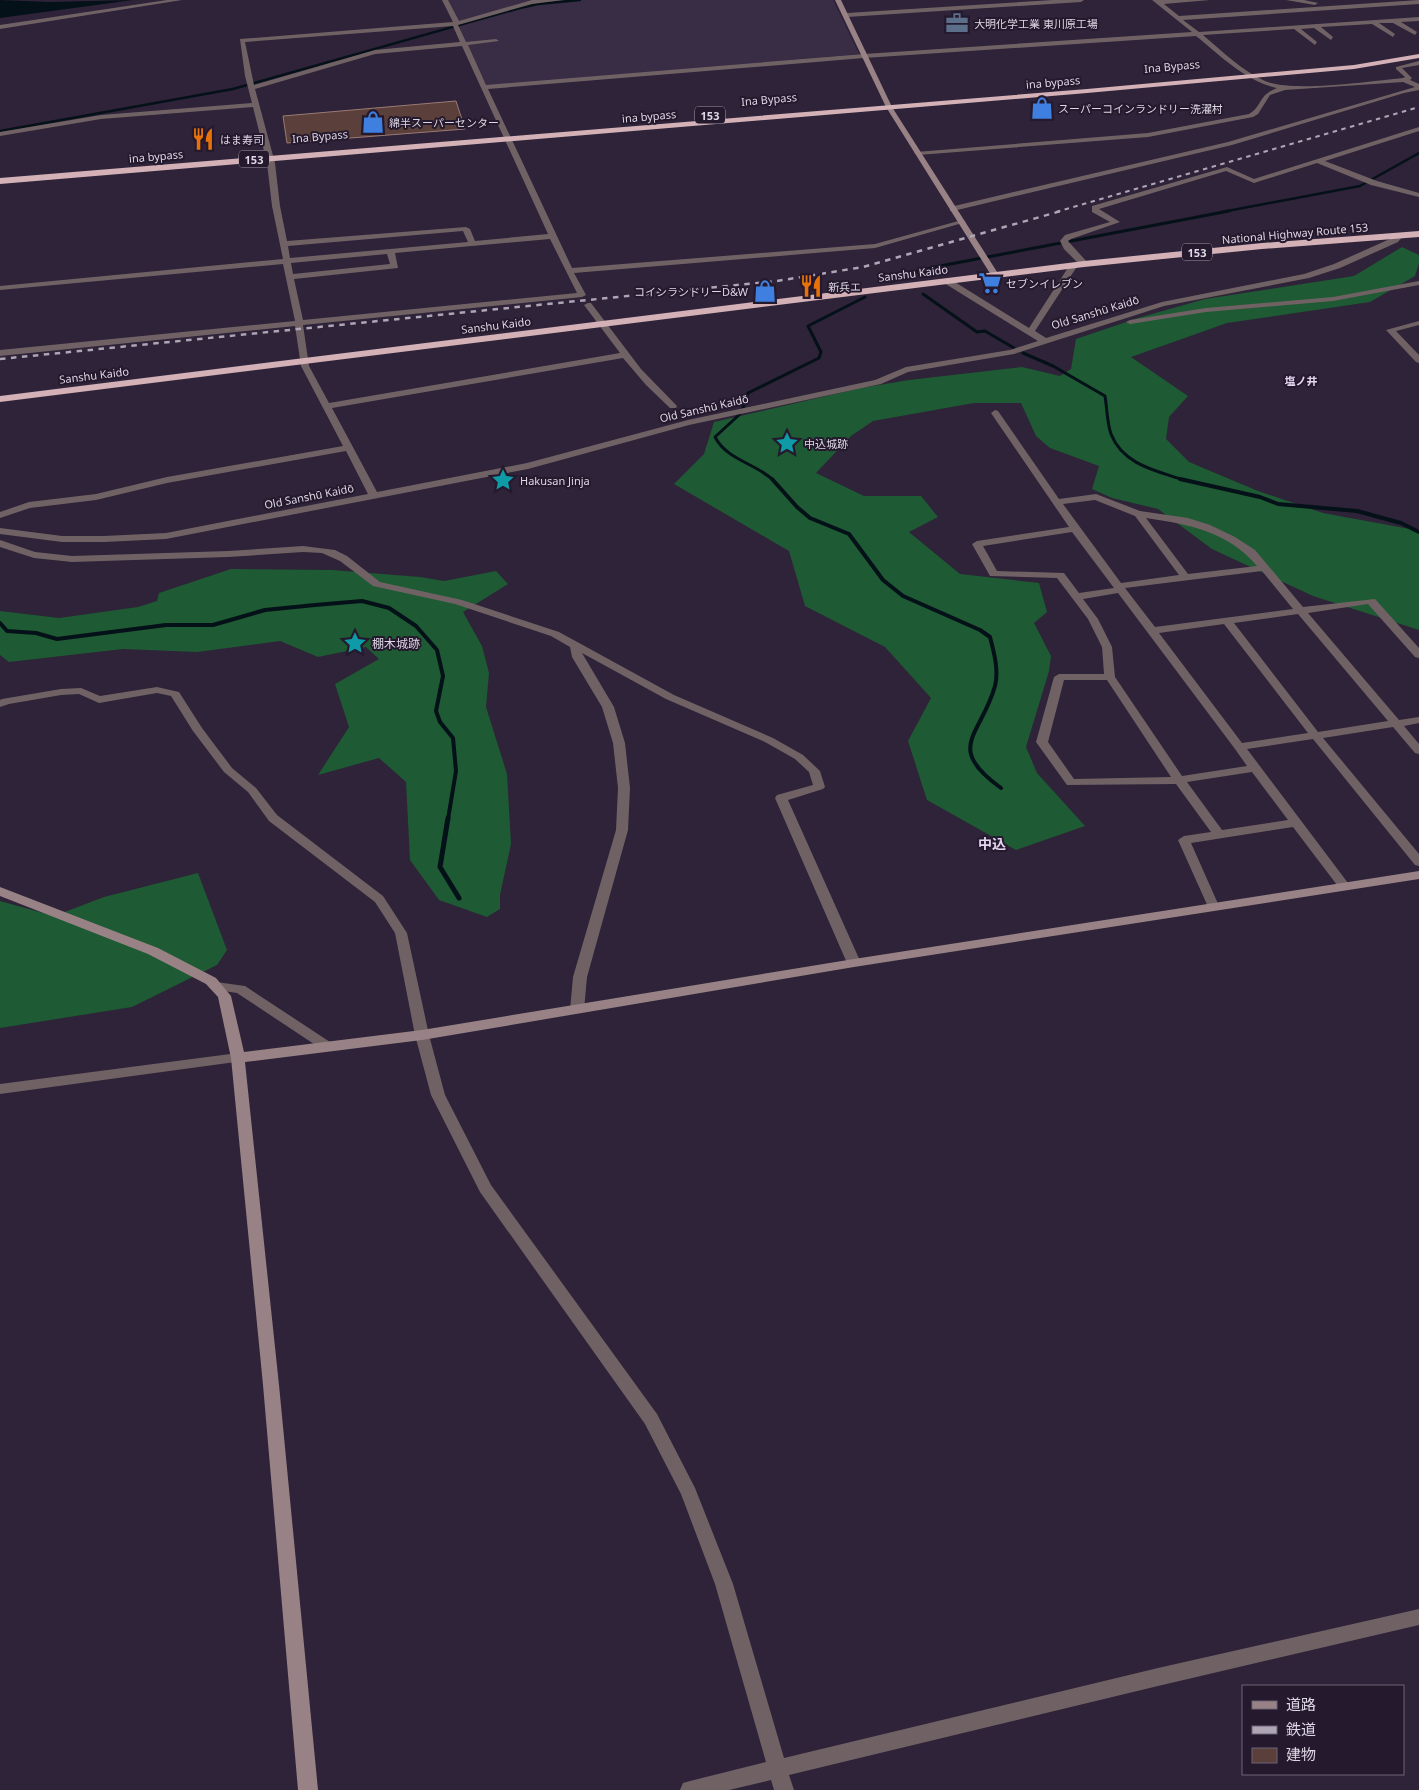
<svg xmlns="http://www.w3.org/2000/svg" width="1419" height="1790" viewBox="0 0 1419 1790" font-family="'Noto Sans','Noto Sans JP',sans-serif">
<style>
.built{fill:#392c45}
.forest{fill:#1e5a33}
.water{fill:#051118}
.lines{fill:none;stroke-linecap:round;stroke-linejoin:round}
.stream-far3{stroke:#051118;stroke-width:2.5}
.stream-far2{stroke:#051118;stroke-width:3}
.stream-far1{stroke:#051118;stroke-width:4}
.stream{stroke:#051118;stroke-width:5}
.building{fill:#5b3f3a;stroke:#9a7b75}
.street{fill:#706264;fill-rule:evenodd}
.secondary{fill:#988285;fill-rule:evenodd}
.highway{fill:#d3b1b6;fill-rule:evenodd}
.rail-far1{stroke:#aea5b5;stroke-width:2;stroke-dasharray:4.5 4.5;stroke-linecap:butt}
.rail{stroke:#aea5b5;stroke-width:2.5;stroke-dasharray:5.5 5.5;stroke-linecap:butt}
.labels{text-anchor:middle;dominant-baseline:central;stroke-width:4;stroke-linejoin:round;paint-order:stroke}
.far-poi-label{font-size:11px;fill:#ded7e5;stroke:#24192d;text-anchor:start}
.far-street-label{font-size:11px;fill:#ded7e5;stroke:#24192d}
.shield{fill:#24192d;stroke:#a69eae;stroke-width:1}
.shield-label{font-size:11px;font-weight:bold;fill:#ded7e5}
.far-neighbourhood-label{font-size:11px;font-weight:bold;fill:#e4d6f2;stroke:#24192d}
.poi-label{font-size:12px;fill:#ded7e5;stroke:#24192d;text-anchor:start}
.neighbourhood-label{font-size:14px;font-weight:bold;fill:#e4d6f2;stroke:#24192d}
</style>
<rect width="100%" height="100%" fill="#2e2338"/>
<path class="built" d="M445,0H833L859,54L486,86Z"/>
<path class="forest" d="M1402,247L1419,255V263L1415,276L1370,302L1227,323L1131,357L1188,396L1169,417L1166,439L1189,462L1258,491L1323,513L1410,529L1419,532V630L1313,596L1212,549L1158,509L1112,498L1092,489L1099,466L1050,448L1036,436L1021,403H974L873,421L851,436L816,473L864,496H921L938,517L909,532L960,574L1039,583L1047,612L1034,623L1051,656L1049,671L1026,747L1037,773L1085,826L1016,850L927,800L908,741L931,698L885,647L805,606L789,551L674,484L704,454L714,422L861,388L909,380L1022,367L1060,376L1071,369L1076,339L1138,318L1205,299L1354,276Z
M231,569L332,570L420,577L444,581L496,571L508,584L463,612L482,646L489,673L486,707L507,774L511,844L500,895V909L487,917L439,900L410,860L406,782L379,758L318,775L349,727L335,684L379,659L366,647L318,657L280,641L197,652L123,649L9,662L0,655V611L59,618L138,607L157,601L159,593Z
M198,873L227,950L217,965L132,1007L0,1028V901L54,916L104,897Z"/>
<path class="water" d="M0,0L49,2L133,0L0,18Z"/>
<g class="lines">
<path class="stream-far3" d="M0,131L233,89L520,8L538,4L580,0
M1222,212L1360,186L1419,153"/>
<path class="stream-far2" d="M892,281L914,272L940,266L1229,211
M923,294L977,332L985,331L1014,348
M1023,353L1053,366L1105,396C1107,408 1107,423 1111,434C1123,465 1157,471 1184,480
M743,408L748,393L819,358L821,352L808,326L865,297
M740,414L715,437C727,460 755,463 773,480"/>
<path class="stream-far1" d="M772,479L797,507L810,518L849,534L883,580L903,596L980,630L990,637C994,652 999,671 995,686C981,736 944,747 1001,788
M1180,479L1260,497L1278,504L1357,511L1401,523L1419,532
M0,623L7,631L36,633L57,639L166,625H213L265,610L315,605L362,601L389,608L416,626L437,650L443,676L436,711L440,722L453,738L456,771L448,819"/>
<path class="stream" d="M448,818L440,867L459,898"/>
</g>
<path class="building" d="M456,101L465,129L287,143L283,116Z"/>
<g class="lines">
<path class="street" d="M167,0H182L0,29V25Z
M442,0H448L459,21L532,0H563L532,4L458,25L466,42L496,39L499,41L468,45L486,85L864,54L1192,32L1152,0H1210L1164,4L1179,16L1419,0V4L1183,20L1199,32L1419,17V21L1401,22L1417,32L1415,35L1393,23H1379L1395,34L1393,37L1372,24L1321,27L1333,37L1331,40L1314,28L1301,29L1317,42L1315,45L1294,29L1203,35C1222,51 1242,71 1265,81C1291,93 1371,81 1403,78L1405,77L1396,69V67L1419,61V65L1402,68L1412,78L1410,80L1419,84V90L1404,93L1232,145L953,211H950V207L1228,142L1415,87L1403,82L1285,90L1270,95L1258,114L1253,117L1148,137L918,155L914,153L916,152L1148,133L1249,114C1263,106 1257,96 1277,88C1245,81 1221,56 1196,36L864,58L488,89L572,268L875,244L962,220L966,222L875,248L574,273L586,295L582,297L303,325L309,366L329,403L620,353L584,305L588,303H591L641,369L677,406L676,408H670L646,385L623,358L332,408L377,492L527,463L688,420L875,380L906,367L1010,350L1038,341L944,283V279H950L1029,328L1071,263H1077L1078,265L1035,331L1046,338L1162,302L1304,274L1334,264L1392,238L1396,234L1403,236L1398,242L1340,268L1309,278L1164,306L1014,354L908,372L881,384L689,425L528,469L166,539L104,542H62L0,534V528L62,536H104L166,533L368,494L346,451L167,483L96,500L30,508L0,518V512L29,502L96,494L167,477L343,446L301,366L295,326L0,356V350L295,321L283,264L0,290V286L283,259L272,206L267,163L253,107L101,119L0,136V132L101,115L252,103L245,76L240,39L453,22ZM453,26L460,42L375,50L254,85L245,42ZM462,46L548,234L475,241L470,229L466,227L287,241L280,206L275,163L255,89L375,54ZM463,231L468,242L290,258L288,246ZM550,239L577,293L303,320L294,279L398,268L395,253ZM387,254L390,264L293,274L291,263Z
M1053,0H1084L1081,2L847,17L844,15L847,13Z
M1286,0H1304L1318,3L1315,5Z
M1419,127V131L1325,161L1377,181L1419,193V197L1371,185L1317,163L1254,183L1226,171L1099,209L1120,222L1071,239L1068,241L1087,262V266H1081L1064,249L1060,241L1065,235L1110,222L1092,212V206L1227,167L1254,179Z
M1419,281V285L1333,301L1206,312L1130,324L1126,322L1130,320L1206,308L1333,297Z
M1419,321V325L1396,331L1419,355V363L1416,362L1386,330Z
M995,410L998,411L1059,499L1096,494L1140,511L1188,518L1210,525L1235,537L1255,550L1303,607L1375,599L1419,648V658L1415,657L1368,604L1308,613L1399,720L1419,717V723L1404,726L1419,744V754L1415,753L1393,727L1323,738L1419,854V866L1415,865L1313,739L1247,749L1348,883L1350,886L1348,889H1340L1293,827L1191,843L1219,906L1213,910L1209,909L1178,840L1184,836L1211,832L1176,784L1067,785L1036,742L1054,677L1059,674H1104L1102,647L1088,619L1057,578L990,576L972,544L977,541L1069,527L991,413ZM1095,500L1135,516L1179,575L1121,583L1063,504ZM1146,518C1188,524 1229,532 1257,566L1188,574ZM1072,532L1114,588L1079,593L1064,573L997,571L983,546ZM1262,571L1293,609L1155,627L1125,588ZM1118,593L1235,749L1247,766L1182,776L1115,677L1112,647L1098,619L1083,599ZM1298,614L1388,721L1318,732L1234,623ZM1224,624L1308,733L1242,743L1159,633ZM1064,680H1107L1171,777L1074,779L1048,742ZM1252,772L1288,820L1222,830L1187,782Z
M0,540L35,552L72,556L228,551L303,546L335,550L347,556L380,582L462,600L559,632L674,695L773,738L803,755L820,771L825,787L823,789L788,800L861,963L854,967L847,963L775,798L777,795L813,785L809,772L795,759L765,742L666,699L582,653L614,707L625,743L630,788L628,830L587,977L584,1010L582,1013H572L570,1010L573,977L616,830L618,788L613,743L602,707L572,657L570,647L551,636L455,604L373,586L340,561L322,553L303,552L228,557L72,562L34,558L0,547Z
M157,687L179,692L202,728L232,768L256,788L277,815L383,896L407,933L429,1035L445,1095L491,1185L657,1414L695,1488L733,1584L784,1758L1158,1668L1419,1609V1625L1158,1686L789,1775L794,1790H774L771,1780L729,1790H680L683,1783L690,1781L766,1762L715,1584L681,1494L645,1424L480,1192L431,1095L415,1035L395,933L375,902L269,821L248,792L224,772L193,731L171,696L157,693L99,703L79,694L61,695L9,704L0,707V700L2,699L61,689L81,688L100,696Z
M216,982L245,986L333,1044L335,1047L333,1050H323L237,993L211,989L209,986L211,983Z
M238,1053L243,1055L245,1058L243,1061L0,1094V1084Z"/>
<path class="secondary" d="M835,0H841L892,107L999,275L998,277L991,275L886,107Z
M1419,871V879L854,967L422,1040L245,1062L279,1385L318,1790H298L263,1385L231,1058L218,997L206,984L148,954L0,896V887L158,948L216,978L231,996L244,1052L422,1030L854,959Z"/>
<path class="highway" d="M1419,54V58L1354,69L1087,93L0,184V178L1087,89L1354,65Z
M1419,231V237L1262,249L1084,267L0,402V396L1084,261L1262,243Z"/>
<path class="rail-far1" d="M1056,212L1419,107"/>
<path class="rail" d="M0,359L777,281L863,267L1061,211"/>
</g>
<defs>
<symbol id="office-bare" viewBox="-9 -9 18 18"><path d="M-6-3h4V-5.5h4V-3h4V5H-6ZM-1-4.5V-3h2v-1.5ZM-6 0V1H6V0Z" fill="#5c6f8a" stroke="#24192d" stroke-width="2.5" paint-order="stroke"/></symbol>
<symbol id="shop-bare" viewBox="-9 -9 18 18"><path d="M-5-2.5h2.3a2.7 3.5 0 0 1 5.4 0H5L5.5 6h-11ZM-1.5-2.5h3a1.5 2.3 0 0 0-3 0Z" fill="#3f7fe0" stroke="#24192d" stroke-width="2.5" paint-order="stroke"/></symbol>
<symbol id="restaurant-bare" viewBox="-9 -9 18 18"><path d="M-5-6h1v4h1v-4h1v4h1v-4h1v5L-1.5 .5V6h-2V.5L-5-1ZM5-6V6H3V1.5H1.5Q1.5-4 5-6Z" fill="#e8710a" stroke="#24192d" stroke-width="2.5" paint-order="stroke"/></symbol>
<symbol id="supermarket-bare" viewBox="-9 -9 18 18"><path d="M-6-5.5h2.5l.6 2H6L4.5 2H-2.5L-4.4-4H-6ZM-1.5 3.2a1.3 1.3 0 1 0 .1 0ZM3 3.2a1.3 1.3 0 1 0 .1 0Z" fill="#3f7fe0" stroke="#24192d" stroke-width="2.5" paint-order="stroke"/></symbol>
<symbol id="sight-bare" viewBox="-9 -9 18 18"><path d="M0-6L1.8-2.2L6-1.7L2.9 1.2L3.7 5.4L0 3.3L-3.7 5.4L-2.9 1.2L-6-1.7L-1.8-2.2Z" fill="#0f9aa8" stroke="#24192d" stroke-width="2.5" paint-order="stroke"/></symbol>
</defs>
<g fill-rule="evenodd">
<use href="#office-bare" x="941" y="7" width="32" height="32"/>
<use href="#shop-bare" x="1026" y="92" width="32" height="32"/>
<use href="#shop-bare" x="357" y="106" width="32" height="32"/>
<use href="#restaurant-bare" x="187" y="123" width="32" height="32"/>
<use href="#supermarket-bare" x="974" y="267" width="32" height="32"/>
<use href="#restaurant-bare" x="795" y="270" width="32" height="32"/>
<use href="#shop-bare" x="749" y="275" width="32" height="32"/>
<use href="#sight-bare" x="771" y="427" width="32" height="32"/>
<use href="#sight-bare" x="487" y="464" width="32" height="32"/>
<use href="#sight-bare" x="339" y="627" width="32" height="32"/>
</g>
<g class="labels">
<g class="far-poi-label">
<text x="974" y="23">大明化学工業 東川原工場</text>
<text x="1058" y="108">スーパーコインランドリー洗濯村</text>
<text x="389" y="122">綿半スーパーセンター</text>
<text x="220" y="139">はま寿司</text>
<text x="1006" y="283">セブンイレブン</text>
<text x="828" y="286">新兵エ</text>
<text x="748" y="291" text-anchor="end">コインランドリーD&amp;W</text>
<text x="804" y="443">中込城跡</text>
<text x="520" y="480">Hakusan Jinja</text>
</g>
<g class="far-street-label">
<text transform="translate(1172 66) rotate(-5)">Ina Bypass</text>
<text transform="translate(1053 82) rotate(-5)">ina bypass</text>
<text transform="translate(769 99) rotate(-5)">Ina Bypass</text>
<text transform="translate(649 116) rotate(-5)">ina bypass</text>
<text transform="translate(320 136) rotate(-5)">Ina Bypass</text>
<text transform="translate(156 156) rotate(-5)">ina bypass</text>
<text transform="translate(1295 233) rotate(-5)">National Highway Route 153</text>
<text transform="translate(913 273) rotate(-7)">Sanshu Kaido</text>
<text transform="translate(1095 312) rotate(-17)">Old Sanshū Kaidō</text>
<text transform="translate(496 325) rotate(-7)">Sanshu Kaido</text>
<text transform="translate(94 375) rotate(-7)">Sanshu Kaido</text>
<text transform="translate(704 408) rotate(-13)">Old Sanshū Kaidō</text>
<text transform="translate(309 496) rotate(-11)">Old Sanshū Kaidō</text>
</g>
<g class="shield">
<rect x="695" y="106.5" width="30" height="17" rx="4"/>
<rect x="239" y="150.5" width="30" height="17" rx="4"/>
<rect x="1182" y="243.5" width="30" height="17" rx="4"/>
</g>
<g class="shield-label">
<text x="710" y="115">153</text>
<text x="254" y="159">153</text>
<text x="1197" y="252">153</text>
</g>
<g class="far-neighbourhood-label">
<text x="1301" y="380">塩ノ井</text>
</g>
<g class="poi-label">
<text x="372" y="643">棚木城跡</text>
</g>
<g class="neighbourhood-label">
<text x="992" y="843">中込</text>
</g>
</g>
<rect x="1242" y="1685" width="162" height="90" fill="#24192d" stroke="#6e6577"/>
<rect x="1252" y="1701" width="25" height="8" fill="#988285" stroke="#6e6577"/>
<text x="1286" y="1710" font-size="15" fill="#ded7e5">道路</text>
<rect x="1252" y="1726" width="25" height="8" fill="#aea5b5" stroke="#6e6577"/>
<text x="1286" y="1735" font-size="15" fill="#ded7e5">鉄道</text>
<rect x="1252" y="1748" width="25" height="15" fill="#5b3f3a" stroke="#6e6577"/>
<text x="1286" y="1760" font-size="15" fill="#ded7e5">建物</text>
</svg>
